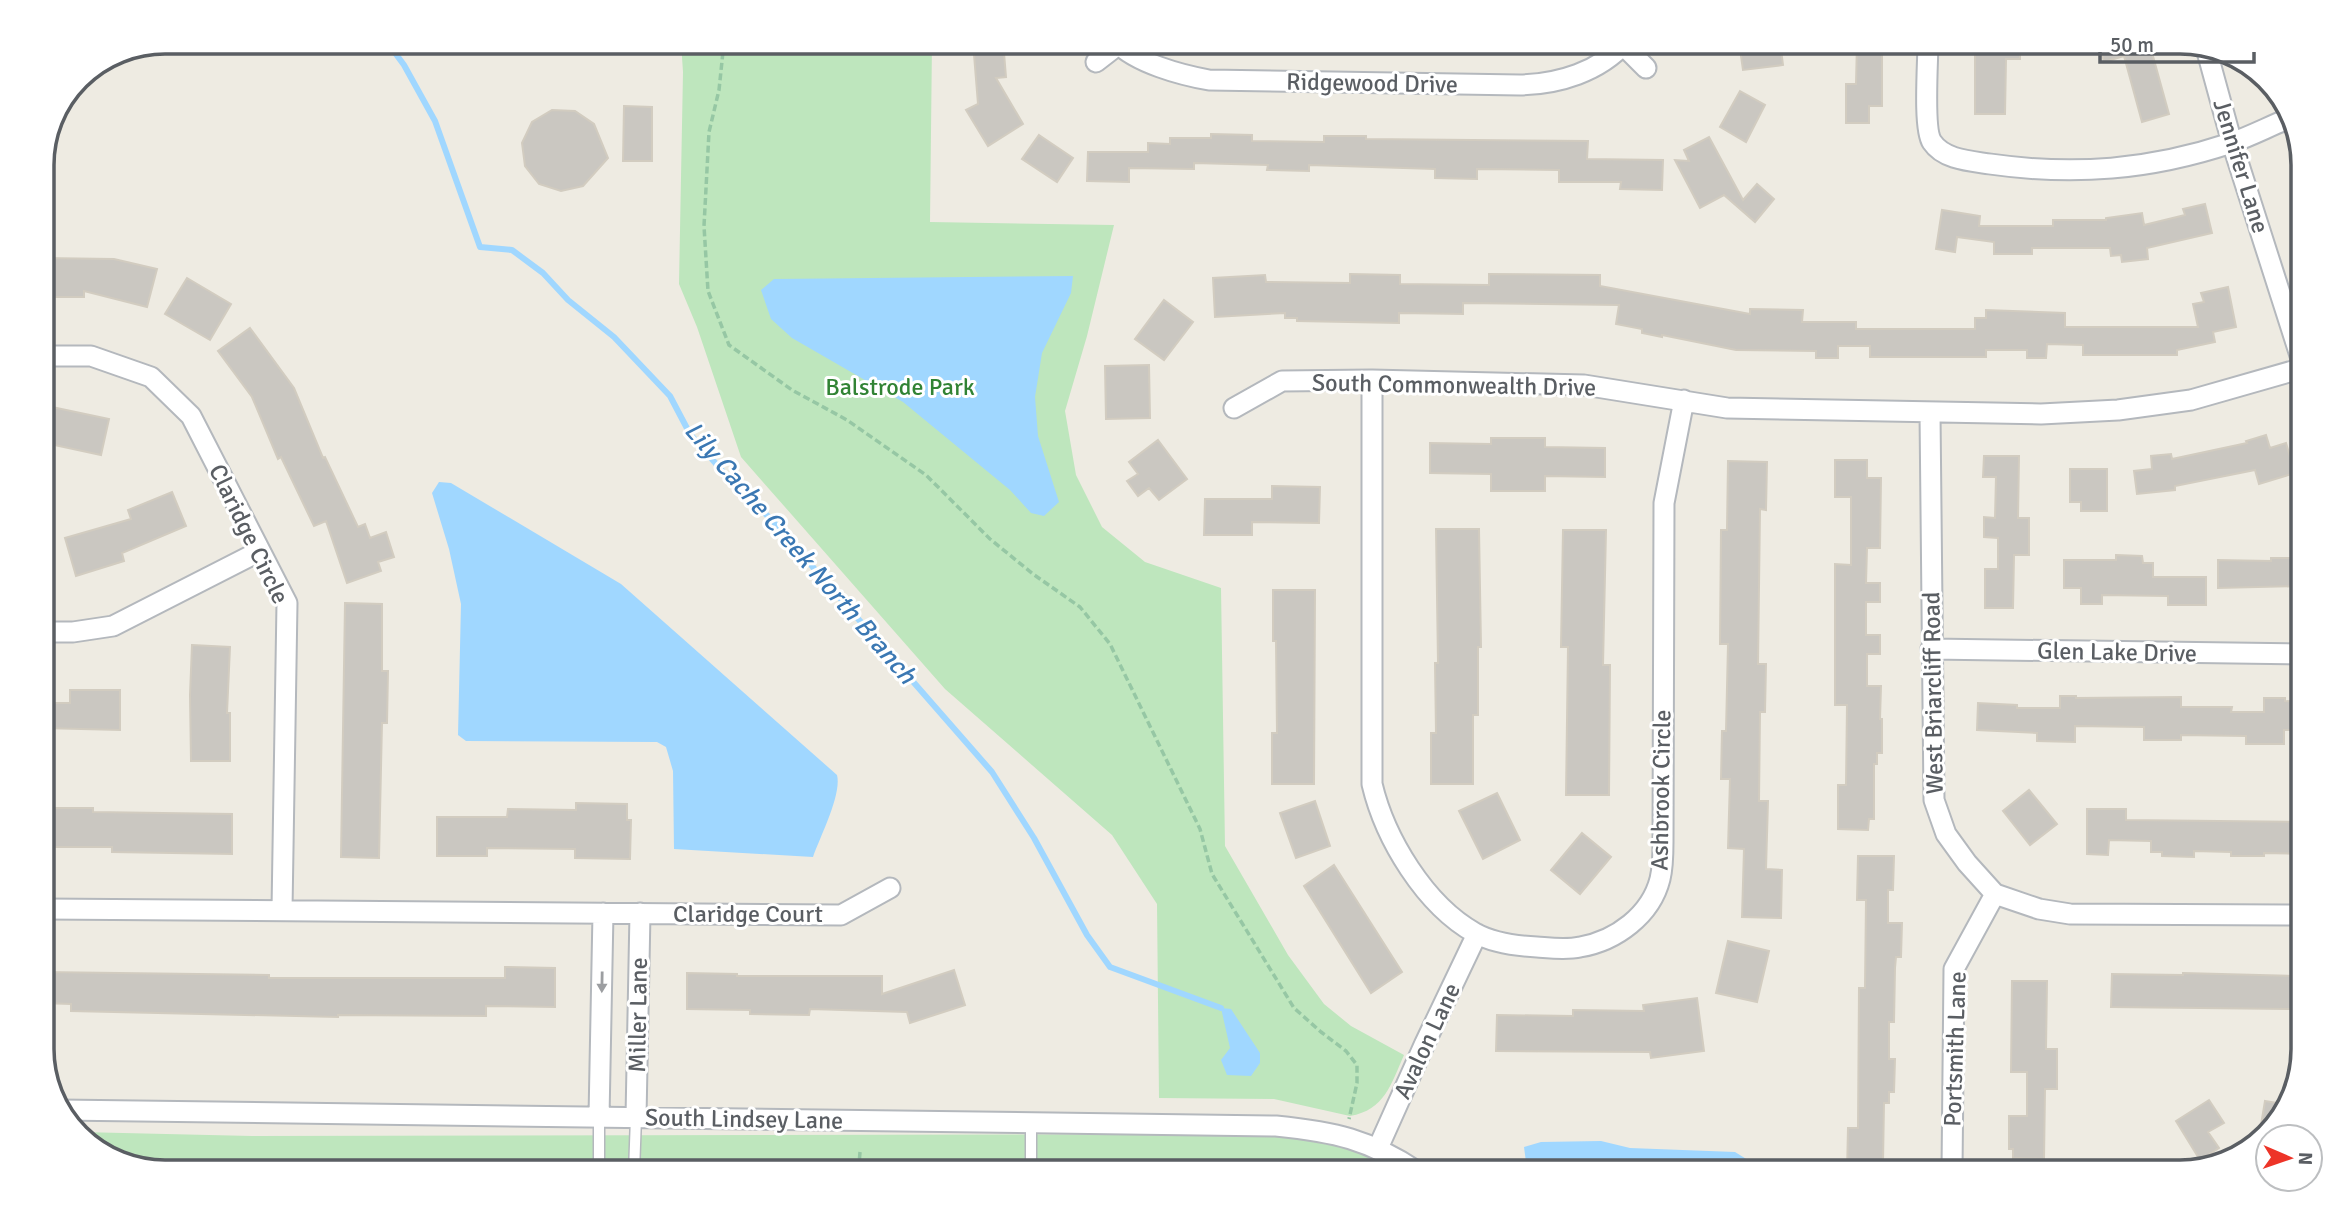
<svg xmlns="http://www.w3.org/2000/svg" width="2345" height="1214" viewBox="0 0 2345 1214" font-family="Signika,sans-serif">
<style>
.green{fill:#bee6bd}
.water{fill:#a0d7ff}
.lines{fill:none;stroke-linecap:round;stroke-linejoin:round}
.stream{stroke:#a0d7ff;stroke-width:6}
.building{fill:#cac7c1;stroke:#d2ccc0;stroke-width:2}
.service-casing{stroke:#b4b8bd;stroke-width:13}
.minor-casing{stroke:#b4b8bd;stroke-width:23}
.path{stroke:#96c7a4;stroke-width:3.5;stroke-dasharray:7 3.5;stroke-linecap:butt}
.service{stroke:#fff;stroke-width:10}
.minor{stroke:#fff;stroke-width:19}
.oneway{fill:#9c9ea1}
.labels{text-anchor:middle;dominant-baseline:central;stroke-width:6;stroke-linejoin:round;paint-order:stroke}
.street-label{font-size:24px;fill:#5a5e63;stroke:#fff}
.park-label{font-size:24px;fill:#318334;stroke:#fff}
.water-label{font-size:26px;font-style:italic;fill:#3b78b3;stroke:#fff}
.rim{fill:none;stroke:#5a5e63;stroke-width:3.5}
</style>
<rect width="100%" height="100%" fill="#eeebe2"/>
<path class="green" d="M681,42H932L930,222L1114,225L1087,336L1065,411L1076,475L1102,527L1145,562L1221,588L1225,846L1288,955L1324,1004L1351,1026L1404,1055C1391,1084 1385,1110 1350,1116L1274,1099L1159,1098L1157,904L1112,835L945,689L741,457L697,327L679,284L683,72Z
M80,1132L252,1136L1336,1134L1418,1172H165L110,1159Z"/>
<path class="water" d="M1073,276L1071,293L1042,353L1035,397L1038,436L1059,502L1044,516L1031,513L1010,490L903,402L792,338L771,319L761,290L774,279Z
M439,482L451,483L621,584L837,775C842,794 820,837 813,857L674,849L673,771L666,747L657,742L466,741L458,735L461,604L449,549L432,493Z
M1221,1008L1231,1009L1260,1053V1063L1251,1076L1227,1075L1221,1060L1230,1048Z
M1601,1141L1630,1148L1735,1152L1756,1165L1757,1172H1535L1526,1162L1524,1147L1541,1142Z"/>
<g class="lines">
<path class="stream" d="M387,42L404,65L435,121L480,247L512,250L543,273L568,300L614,337L670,396L690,434L738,489L770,518L992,772L1034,838L1087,935L1110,967L1221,1008"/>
</g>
<path class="building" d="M973,42H997L998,54L1004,53L1006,77L996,78L1023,124L988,146L966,110L978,104Z
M1739,42H1780L1783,65L1743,70Z
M1857,42H1882V106H1869V123H1846V84H1856Z
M1975,42H2020V59H2006L2005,114H1975Z
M2099,42H2157V47L2151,49L2169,114L2142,122L2124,56L2104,62Z
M1740,91L1765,105L1746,142L1720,127Z
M624,106L652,107V161H623Z
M552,110L575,111L594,124L608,158L583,186L561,191L539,184L525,166L522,143L532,122Z
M1211,134L1252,135V141L1324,142V136H1366V139L1588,141L1587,159L1663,160L1662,190L1620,189L1621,182H1559V170L1477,169V179L1435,178V169L1309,165V171L1267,170L1268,165L1194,163V169L1129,168V182L1087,181L1088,152H1148V143L1170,144V138H1211Z
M1039,135L1073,158L1057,182L1022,159Z
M1709,137L1743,200L1757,184L1774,199L1755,222L1724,195L1700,208L1675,160L1689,161L1684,150Z
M2205,204L2212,233L2147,248L2148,259L2122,262L2121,255L2111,256L2110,248H2032V254H1994V242L1957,237L1955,252L1936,249L1942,210L1980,216L1979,226H2053V220H2106V218L2142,213L2144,225L2185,215L2183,209Z
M42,258L114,259L157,269L147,307L84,291V297H42Z
M1350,274L1400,275V284L1489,285V274L1600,275V286L1750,314V309L1803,310L1802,322H1856V329H1975V318H1986V310L2065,313V327H2198L2193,304L2204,302L2201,293L2228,287L2236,327L2213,332L2215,342L2177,350V355H2083V345L2047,344L2046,358H2027V350H1986V357H1870V346H1838V358H1816V351L1736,350L1662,335V337L1642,333V329L1616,324L1619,305L1463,303V314L1399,313V323L1297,321V318H1285V313L1215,317L1213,278L1265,275L1266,282L1350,283Z
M187,278L231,304L210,340L165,314Z
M1164,300L1193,322L1164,360L1135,339Z
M250,328L294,388L323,458L325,457L358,527L365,524L370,538L386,532L394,557L378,562L381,571L347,583L326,521L314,526L281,457L278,459L252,397L218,351Z
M1149,365L1150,418L1106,419L1105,366Z
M52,407L109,419L101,455L45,443Z
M2266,435L2270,448L2286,443L2295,473L2259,484L2255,470L2175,486V490L2137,494L2134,471L2152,469L2151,456L2171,454L2172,459L2247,443L2246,441Z
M1491,438H1545V447L1605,448V477L1545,476V491H1491V474L1430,473V443L1491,444Z
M1158,440L1187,479L1159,500L1149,488L1138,496L1127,481L1138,474L1129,462Z
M1984,456H2019L2018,518H2029V555H2014L2013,608H1985V569H1998V538L1984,537V517L1995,518L1996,477H1983Z
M1835,460H1867V478H1881L1880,548H1867L1866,583H1880V602H1866V635H1880V654H1867V686H1881L1880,719H1882V753H1877V764H1874V819H1869L1868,830L1838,829V785H1846L1847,705H1835V564L1851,565V497H1835Z
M1728,461L1767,462L1766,510L1760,509L1758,664H1766L1765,712H1760L1759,801H1768L1766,869L1782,870L1781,918L1742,917L1744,849L1728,848L1730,779H1721L1722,731H1726L1728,644H1720L1721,530H1727Z
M2070,469H2107V511H2081V502H2070Z
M1272,486L1320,487L1319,523L1252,522V535H1204L1205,499H1272Z
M172,492L186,526L122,553L124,561L76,576L65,538L131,519L128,510Z
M1436,529H1479L1481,647H1478V715H1473V784H1431V733H1436L1435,663H1438Z
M1563,530H1606L1603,665H1610L1609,795H1566L1568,647H1561Z
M2116,555L2142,556L2143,563H2153V577H2206V605H2168V596L2102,595V604H2081V588H2064V560H2116Z
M2271,558H2303V586L2218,588V560L2271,561Z
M1273,590H1315L1314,784H1272V733H1277L1276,641H1273Z
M345,603L382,604V671H388L387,723H382L379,858L341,857Z
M192,645L230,647L227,713H230V761H191L190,695Z
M70,690H120V730L42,728V703H70Z
M2060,696H2076V698L2181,697V707H2232L2231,712H2264V698H2285V701L2303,702V730H2284V744H2246V736L2181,735V740H2144V727L2075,726V742L2037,741V733L1977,730L1978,703L2017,705V708H2060Z
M2029,790L2057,824L2030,845L2003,811Z
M1497,793L1520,840L1483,859L1459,811Z
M1315,801L1330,846L1296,858L1280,813Z
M576,803L627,804V820H631L630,859L575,858V849L487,848V856H437V817H507L508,809L576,810Z
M42,808H93V812L232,814V854L112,852V847H42Z
M2087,809H2126V820L2303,822V854L2264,853V856H2231V852L2194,851V857L2162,856V852H2151V841L2109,840L2108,855L2087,854Z
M1582,833L1611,857L1580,894L1551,870Z
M1858,856H1894L1893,890H1888V923H1902L1901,957H1896L1895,968L1894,1022H1889V1059H1895L1894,1092H1889V1103H1884L1883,1162H1878V1172H1847L1848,1128H1858L1859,988H1865L1866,900H1857Z
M1334,865L1402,972L1371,993L1304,886Z
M1728,941L1769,951L1757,1002L1716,993Z
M505,967L555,968V1007L486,1006V1016L338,1015V1017L71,1011V1004L42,1003V972L269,975V978H505Z
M954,970L965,1005L910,1023L907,1012L810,1009L809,1015L750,1014V1010L687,1009V973L737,974V976H882V994Z
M2183,973L2297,976L2296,1009L2111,1007L2112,974L2183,975Z
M2012,981H2047L2046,1049H2057V1089H2045L2044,1159L2013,1158V1149H2009V1116H2027V1072H2011Z
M1697,998L1704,1051L1651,1058L1650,1052L1496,1051L1497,1015L1573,1016V1010L1644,1011L1643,1005Z
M2209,1100L2224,1123L2208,1132L2219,1148L2200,1160L2176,1121Z
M2265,1101L2289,1105L2259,1137Z"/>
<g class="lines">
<defs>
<path id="service" d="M599,1172V1117
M634,1172L636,1117
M1031,1172V1123"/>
<path id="minor" d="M1116,42C1136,63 1181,75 1209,80L1520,85C1559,84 1599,72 1626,42
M1928,42C1928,61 1923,129 1932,142C1944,160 1971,161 1990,164C2074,176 2150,170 2231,143C2251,136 2270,126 2290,118
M1623,45L1646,68
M2206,48L2232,143L2303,365
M1096,62L1118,45
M42,356H91L151,377L191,416L287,603L282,910
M1372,380V784C1385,839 1425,905 1475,933C1493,943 1517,946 1537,947C1551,948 1566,950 1580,947C1616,941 1651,915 1660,879C1663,867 1663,854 1663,842L1664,503L1684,400
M1234,408L1282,381L1372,380L1584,385L1727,408L2041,414L2118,410L2191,400L2303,368
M1930,413L1934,800L1946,834L1967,863L1995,894L2039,909L2070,914L2303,915
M42,632H73L113,626L260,551
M1931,649L2303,654
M42,909L841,915L890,888
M60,1110L1276,1126C1335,1132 1368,1139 1418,1172
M599,1117L603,913
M636,1117L640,913
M1378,1148L1425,1043L1477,934
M1952,1172L1954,969L1995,894"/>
</defs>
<use href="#service" class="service-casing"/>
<use href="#minor" class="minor-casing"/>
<path class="path" d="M724,42L719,90L709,132L704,226L708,291L729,345L792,390L847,420L926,475L990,539L1033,574L1080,607L1110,644L1200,829L1212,874L1294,1008L1321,1032L1346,1051L1357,1065V1083L1349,1119
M860,1152L859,1165H864L863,1172"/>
<use href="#service" class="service"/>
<use href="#minor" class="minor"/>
</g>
<defs><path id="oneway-solid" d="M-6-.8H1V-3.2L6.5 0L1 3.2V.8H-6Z" transform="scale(1.75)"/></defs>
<use class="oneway" href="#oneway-solid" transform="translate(602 982) rotate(91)"/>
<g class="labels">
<g class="street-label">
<text transform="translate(1372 83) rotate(1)">Ridgewood Drive</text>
<text transform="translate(2241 166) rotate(73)">Jennifer Lane</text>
<text transform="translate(1454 385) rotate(1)">South Commonwealth Drive</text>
<text transform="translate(249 534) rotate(64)">Claridge Circle</text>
<text transform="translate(2117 652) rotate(1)">Glen Lake Drive</text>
<text transform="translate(1933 693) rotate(-91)">West Briarcliff Road</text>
<text transform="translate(1661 790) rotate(-89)">Ashbrook Circle</text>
<text x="748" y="914">Claridge Court</text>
<text transform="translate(638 1015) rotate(-89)">Miller Lane</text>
<text transform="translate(1427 1041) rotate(-65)">Avalon Lane</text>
<text transform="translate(1955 1049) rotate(-88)">Portsmith Lane</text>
<text transform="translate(744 1119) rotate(1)">South Lindsey Lane</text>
</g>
<g class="park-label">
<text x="900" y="387">Balstrode Park</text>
</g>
<g class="water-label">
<text transform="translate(800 553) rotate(49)">Lily Cache Creek North Branch</text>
</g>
</g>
<path d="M0 0H2345V1214H0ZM165 54H2180A111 111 0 0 1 2291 165V1049A111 111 0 0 1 2180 1160H165A111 111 0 0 1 54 1049V165A111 111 0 0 1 165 54Z" fill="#fff" fill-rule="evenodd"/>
<path class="rim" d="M165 54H2180A111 111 0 0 1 2291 165V1049A111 111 0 0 1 2180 1160H165A111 111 0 0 1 54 1049V165A111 111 0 0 1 165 54Z"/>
<g transform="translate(2289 1158) rotate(92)"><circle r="33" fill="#ffffff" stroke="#bdbfc1" stroke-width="2"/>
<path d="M0-5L12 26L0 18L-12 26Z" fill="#ed3428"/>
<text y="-10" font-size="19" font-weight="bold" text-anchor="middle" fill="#5a5e63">N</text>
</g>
<path d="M2100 52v10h154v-10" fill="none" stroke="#5a5e63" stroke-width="3.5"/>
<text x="2110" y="52" font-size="21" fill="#5a5e63" stroke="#ffffff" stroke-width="5" paint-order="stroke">50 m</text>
</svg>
